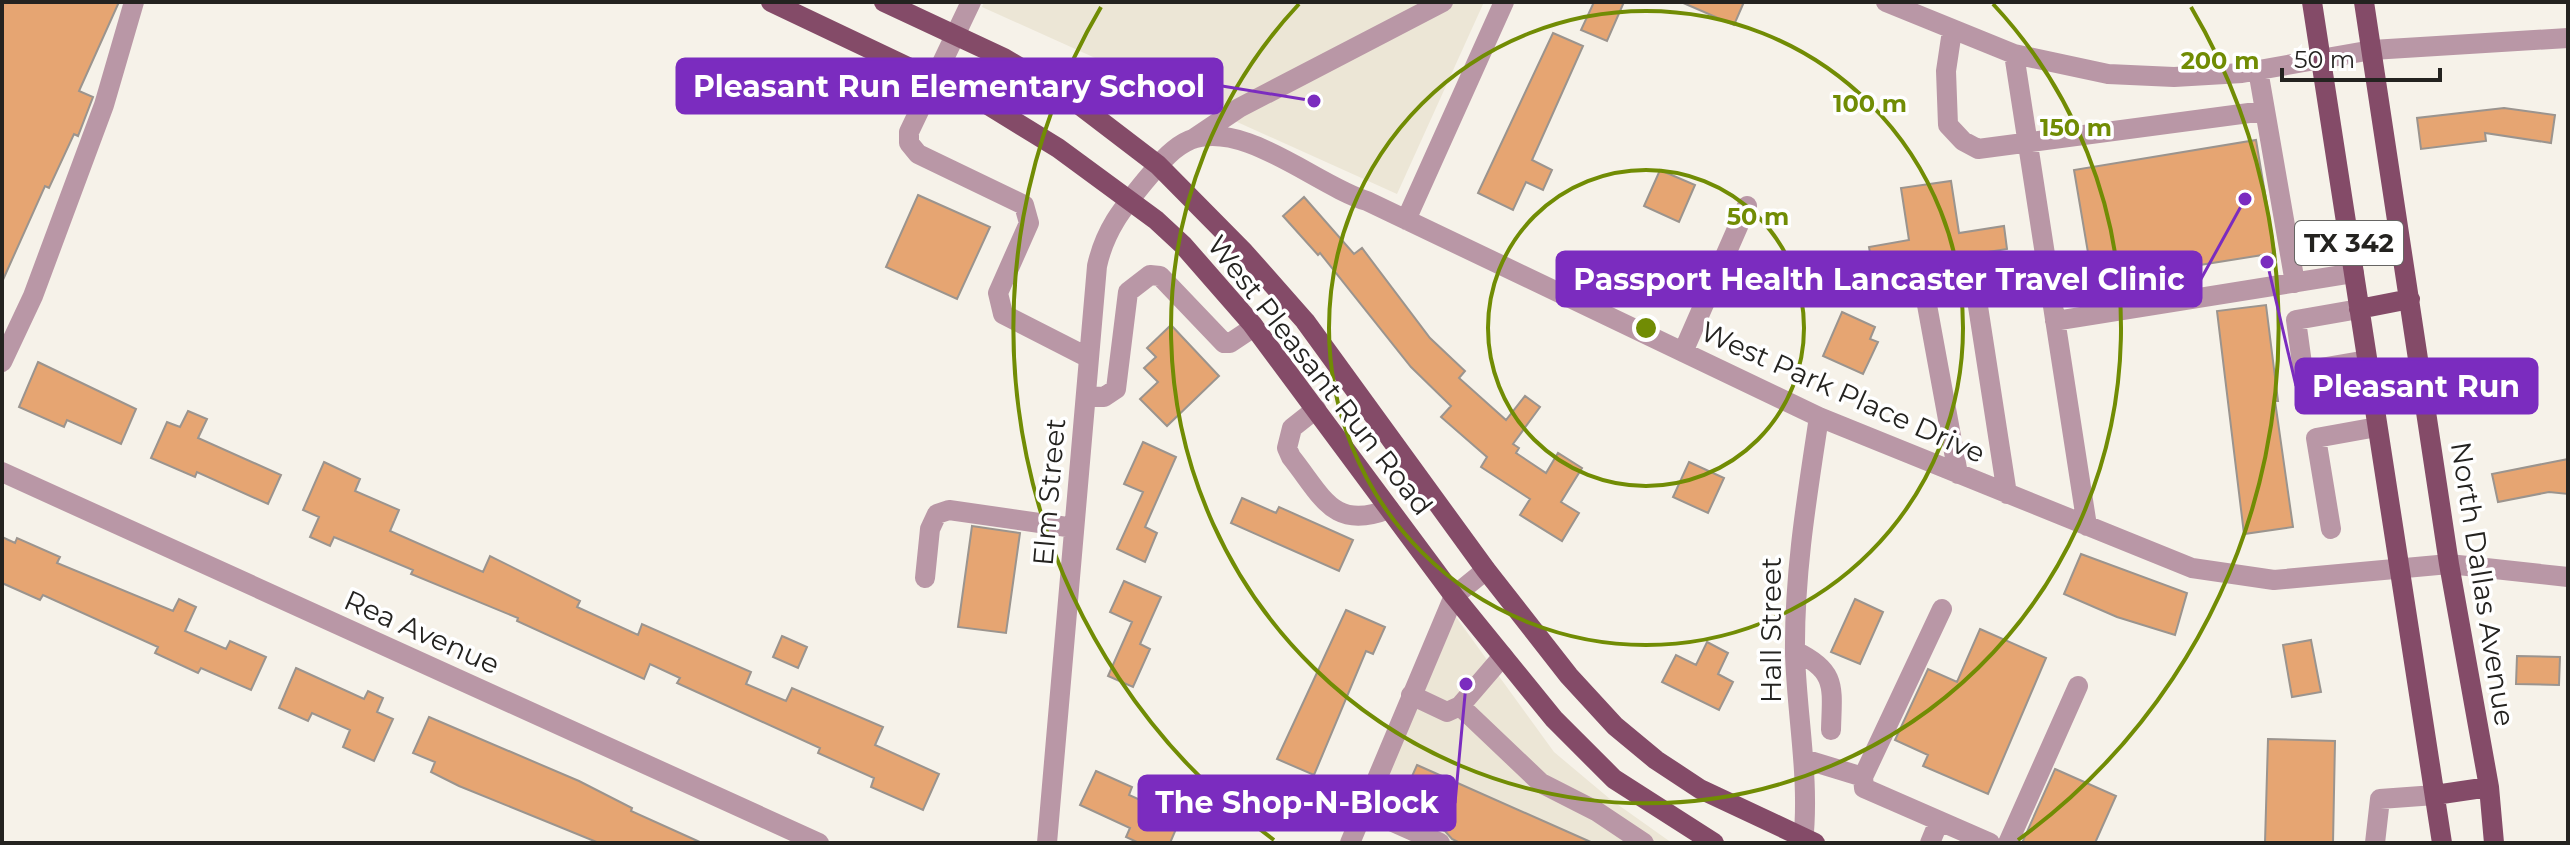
<svg xmlns="http://www.w3.org/2000/svg" width="2570" height="845" viewBox="0 0 2570 845" font-family="Montserrat,sans-serif">
<style>
.built{fill:#ece6d6}
.building{fill:#e6a572;stroke:#9b948e;stroke-width:2}
.lines{fill:none;stroke-linecap:round;stroke-linejoin:round}
.minor{stroke:#b997a6;stroke-width:20}
.major{stroke:#844b68;stroke-width:20}
.ring{fill:none;stroke:#718c04;stroke-width:4}
.labels{text-anchor:middle;dominant-baseline:central;stroke-width:7;stroke-linejoin:round;paint-order:stroke}
.shield{fill:#fff;stroke:#666563;stroke-width:2}
.shield-label{font-size:26px;font-weight:bold;fill:#242320}
.street-label{font-size:28px;fill:#242320;stroke:#fff}
.centre{fill:#718c04;stroke:#fff;stroke-width:4}
.ring-label{font-size:24px;text-anchor:middle;font-weight:bold;fill:#718c04;stroke:#fff;stroke-width:7;stroke-linejoin:round;paint-order:stroke}
.leader{fill:none;stroke:#7b2cbf;stroke-width:3}
.callout-dot{fill:#7b2cbf;stroke:#fff;stroke-width:3}
.callout{fill:#7b2cbf;stroke:#7b2cbf;stroke-width:3}
.callout-label{font-size:30px;text-anchor:middle;font-weight:bold;fill:#fff}
</style>
<rect width="100%" height="100%" fill="#f6f2e9"/>
<path class="built" d="M984,2H1484L1397,194L982,7Z
M1456,617L1554,752L1610,799L1672,843H1418L1368,821Z"/>
<path class="building" d="M2,2H119L79,91L93,97L78,136L74,134L49,188L45,186L2,282Z
M1594,2H1624L1607,41L1581,30Z
M1681,2H1744L1734,25Z
M1553,33L1583,46L1532,160L1552,170L1543,190L1526,182L1513,210L1478,193Z
M2504,108L2555,115L2551,143L2485,133L2486,141L2421,149L2417,118Z
M2256,140L2275,253L2093,282L2074,170Z
M1660,170L1695,185L1679,222L1644,206Z
M1951,181L1959,233L2004,226L2007,249L1873,270L1869,247L1909,240L1901,188Z
M918,195L990,227L957,299L886,267Z
M1304,197L1354,254L1362,248L1430,338L1465,371L1459,378L1506,420L1525,396L1540,407L1513,444L1519,448L1516,453L1546,473L1558,453L1582,468L1561,502L1579,513L1562,541L1520,515L1530,499L1481,467L1487,457L1441,417L1451,406L1411,367L1320,253L1318,255L1283,216Z
M2266,305L2278,401H2275L2293,527L2244,534L2217,311Z
M1842,312L1875,327L1870,339L1878,342L1863,374L1823,356Z
M1171,325L1219,376L1167,426L1140,399L1158,382L1144,368L1156,357L1147,348Z
M38,362L136,409L121,444L67,420L64,427L19,407Z
M188,411L207,419L198,438L281,475L268,504L197,472L195,477L151,458L167,422L180,427Z
M1143,442L1176,457L1145,527L1157,533L1145,562L1117,549L1143,492L1124,484Z
M2568,459V494L2549,492L2498,502L2492,474Z
M324,462L360,479L355,491L399,510L390,531L483,572L490,556L580,601L577,607L638,635L642,624L751,672L746,684L786,701L792,688L883,727L875,745L939,774L923,810L871,787L874,778L818,753L820,748L677,683L680,678L650,664L644,679L517,621L518,618L411,574L413,570L334,537L330,546L310,537L319,517L303,510Z
M1689,462L1724,478L1708,513L1673,497Z
M1242,498L1276,513L1279,507L1353,540L1339,571L1231,523Z
M972,526L1020,533L1006,633L958,627Z
M2,537L15,543L17,538L60,557L57,563L173,611L179,599L196,607L185,631L226,649L230,641L266,657L251,690L201,668L198,673L155,653L158,647L43,595L40,600L2,583Z
M2081,554L2187,593L2175,635L2117,617L2064,594Z
M1124,581L1161,597L1140,644L1150,649L1133,687L1108,676L1132,622L1110,612Z
M1855,599L1883,612L1860,664L1831,652Z
M1346,610L1385,627L1373,654L1366,651L1314,775L1277,759Z
M1980,629L2046,658L1988,794L1923,766L1928,755L1895,740L1928,669L1957,682Z
M782,636L807,647L798,668L773,657Z
M2311,640L2321,692L2292,697L2283,645Z
M1707,642L1728,653L1718,674L1733,682L1719,710L1662,682L1676,655L1696,665Z
M2517,656L2560,657L2559,685L2516,684Z
M296,668L364,699L368,691L383,698L377,712L393,719L374,761L343,747L350,730L312,713L308,721L279,708Z
M429,717L579,781L632,808L631,811L702,843H599L459,786L431,772L435,762L413,753Z
M2268,739L2335,741L2333,843H2265Z
M1417,765L1593,843H1460L1452,839L1445,831L1397,810Z
M2055,769L2116,796L2095,843H2022Z
M1096,771L1132,787L1129,795L1156,807L1151,818L1176,829L1170,843H1139L1126,837L1130,828L1080,805Z"/>
<g class="lines">
<path class="minor" d="M971,2L909,132V143L918,154L1024,205L1029,223L998,293L1003,314L1089,358
M1886,2L2014,54L2108,74L2174,77L2242,73L2372,50L2568,38
M1952,31L1946,71L1948,125L1963,141L1978,149L2264,111
M2014,54L2087,526
M2258,70L2295,283
M1193,139L1239,108L1443,2
M1406,220L1504,2
M1973,274L2007,494
M1925,294L1958,474
M2359,309L2296,320L2303,371L2367,360
M2055,321L2354,273
M1683,352L1747,206
M2,362L33,296L104,105L134,2
M1086,396L1104,397L1116,389L1128,292L1150,275L1160,276L1224,343H1230L1254,327
M1316,409L1292,428L1287,448L1291,457C1323,497 1333,531 1389,509
M2,472L819,843
M2331,529L2316,438L2377,427
M925,578L930,529L937,514L949,510L1074,528
M1942,609L1863,777L1864,788L1990,843
M1795,651C1838,671 1832,688 1831,730
M1411,695L1447,712L1460,706L1503,656
M1460,706L1541,783L1596,811L1644,843
M1804,759L1863,777
M1364,809L1440,843
M1047,843L1097,266C1105,230 1122,209 1145,181C1158,166 1171,148 1190,140C1244,119 1317,186 1367,201L1819,417L2192,568L2274,580L2449,564L2568,577
M1350,843L1454,596L1486,570
M1803,843C1810,779 1797,718 1795,654C1794,574 1807,496 1819,417
M1930,843L1939,821
M2008,843L2078,686
M2375,843L2380,799L2435,795"/>
<path class="major" d="M771,2L988,105L1058,148L1156,220L1183,245L1252,324L1454,596L1554,719L1614,779L1714,843
M884,2L1004,58L1069,97L1158,165L1244,252L1305,321L1486,570L1569,676L1615,726L1656,760L1700,789L1815,843
M2312,2L2442,843
M2364,2L2449,564L2489,787L2494,843
M2359,309L2410,299
M2435,795L2489,787"/>
</g>
<g class="ring">
<circle cx="1646" cy="328" r="158"/>
<circle cx="1646" cy="328" r="317"/>
<path d="M1993 4A475 475 0 1 1 1299 4"/>
<path d="M1274 840A633 633 0 0 1 1101 7M2191 7A633 633 0 0 1 2018 840"/>
</g>
<g class="labels">
<rect class="shield" x="2295" y="221" width="108" height="44" rx="6"/>
<g class="shield-label">
<text x="2349" y="243">TX 342</text>
</g>
<g class="street-label">
<text transform="translate(1320 375) rotate(52)">West Pleasant Run Road</text>
<text transform="translate(1843 392) rotate(24)">West Park Place Drive</text>
<text transform="translate(1049 492) rotate(-85)">Elm Street</text>
<text transform="translate(2483 584) rotate(81)">North Dallas Avenue</text>
<text transform="translate(1771 630) rotate(-90)">Hall Street</text>
<text transform="translate(422 632) rotate(24)">Rea Avenue</text>
</g>
</g>
<circle cx="1646" cy="328" r="12" class="centre"/>
<g class="ring-label">
<text x="2220" y="69">200 m</text>
<text x="1870" y="112">100 m</text>
<text x="2076" y="136">150 m</text>
<text x="1758" y="225">50 m</text>
</g>
<path class="leader" d="M1314 101L1222 86M2245 199L2201 279M2267 262L2296 386M1466 684L1455 803"/>
<g class="callout-dot">
<circle cx="1314" cy="101" r="8"/>
<circle cx="2245" cy="199" r="8"/>
<circle cx="2267" cy="262" r="8"/>
<circle cx="1466" cy="684" r="8"/>
</g>
<g class="callout">
<rect x="677" y="59" width="545" height="54" rx="8"/>
<rect x="1557" y="252" width="644" height="54" rx="8"/>
<rect x="2296" y="359" width="241" height="54" rx="8"/>
<rect x="1139" y="776" width="316" height="54" rx="8"/>
</g>
<g class="callout-label">
<text x="949" y="97">Pleasant Run Elementary School</text>
<text x="1879" y="290">Passport Health Lancaster Travel Clinic</text>
<text x="2416" y="397">Pleasant Run</text>
<text x="1297" y="813">The Shop-N-Block</text>
</g>
<rect width="2570" height="845" fill="none" stroke="#242320" stroke-width="8"/>
<path d="M2282 68v12h158v-12" fill="none" stroke="#242320" stroke-width="4"/>
<text x="2294" y="68" font-size="24" fill="#242320" stroke="#ffffff" stroke-width="6" paint-order="stroke">50 m</text>
</svg>
